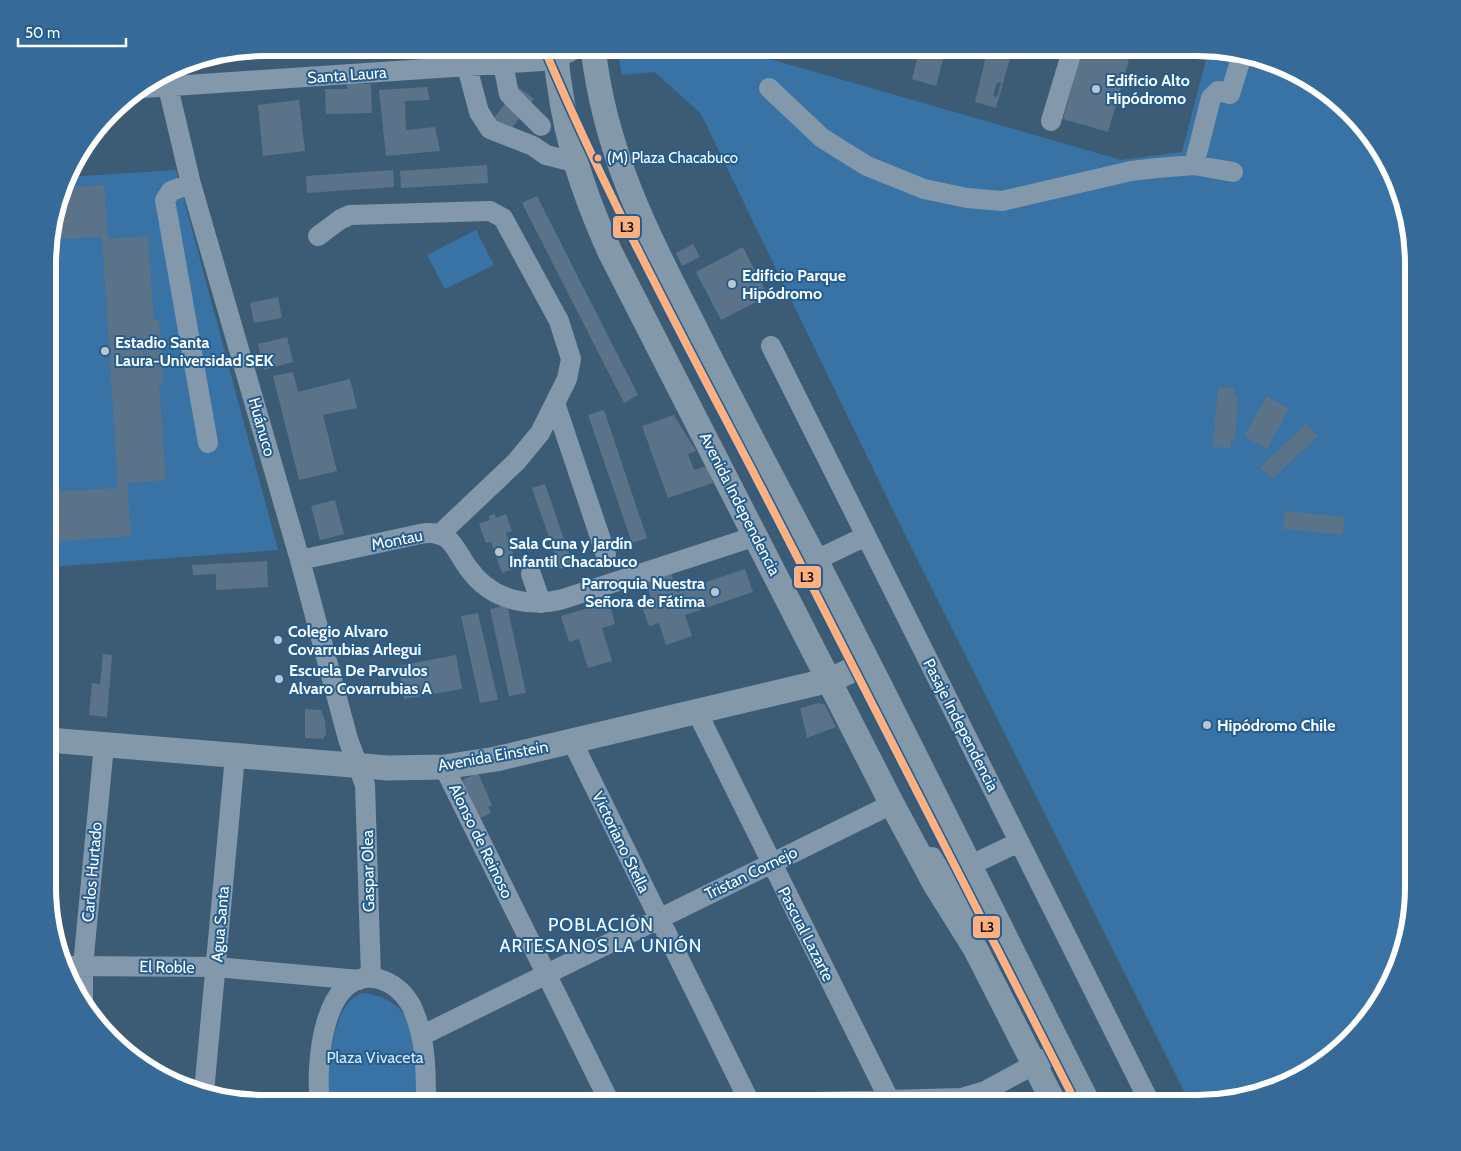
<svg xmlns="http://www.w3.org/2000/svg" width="1461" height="1151" viewBox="0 0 1461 1151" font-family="Cabin,sans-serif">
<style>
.green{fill:#3973a5}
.building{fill:#5a7388;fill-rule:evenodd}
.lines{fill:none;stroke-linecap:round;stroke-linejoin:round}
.minor{stroke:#8398aa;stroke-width:20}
.major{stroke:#8398a9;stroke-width:25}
.metro-1-casing{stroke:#245d8f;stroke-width:11}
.metro-1{stroke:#ffb080;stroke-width:8}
.poi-dot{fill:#bbc6cf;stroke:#245d8f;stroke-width:2}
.bus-dot{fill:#ffa980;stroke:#245d8f;stroke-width:2}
.labels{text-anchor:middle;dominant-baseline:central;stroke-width:4;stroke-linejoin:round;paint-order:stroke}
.bus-label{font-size:15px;fill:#fff;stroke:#245d8f;text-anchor:start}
.street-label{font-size:16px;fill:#fff;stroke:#245d8f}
.poi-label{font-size:16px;font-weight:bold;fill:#fff;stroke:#245d8f;text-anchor:start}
.park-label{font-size:16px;fill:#d9eaf9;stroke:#245d8f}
.neighbourhood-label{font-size:18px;letter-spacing:1px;fill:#fff;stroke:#245d8f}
.rim{fill:none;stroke:#fff;stroke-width:6}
.line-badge{stroke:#245d8f;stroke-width:2}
.pale-badge-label{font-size:14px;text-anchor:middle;font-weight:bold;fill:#111}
</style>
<rect width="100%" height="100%" fill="#3c5c76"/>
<path class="green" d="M452,48H520L453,52Z
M617,48H732L1121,160L1182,152L1209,48H1211L1266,61L1283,74L1307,81L1340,101L1397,181L1413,264V901L1397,970L1360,1030L1280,1087L1190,1103L912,549L701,114L655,72L622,75Z
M176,170L278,550L49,567V235L69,177Z
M476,230L494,265L445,289L427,255Z
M364,993C423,1001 417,1056 420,1102H327C328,1074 330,1000 364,993Z"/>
<path class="building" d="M920,48H946L936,86L912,79Z
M988,48H1010L1009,50L1012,51L996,108L975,102ZM997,82L1001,83L997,97L993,96Z
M1083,48L1129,60L1108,132L1063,119Z
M347,84H371L372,113L326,114L325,89H347Z
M427,87L430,100L405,101L406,130L435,127L440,151L386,156L379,90Z
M518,87L534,99L507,134L491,122Z
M299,100L305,151L263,156L258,105Z
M487,165L488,183L401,188L400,171Z
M393,170L394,187L307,193L306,176Z
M104,185L108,239L148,236L154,320H159L163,382L159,383L166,480L127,483L131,536L49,542V492L118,488L102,237L49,240L65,188Z
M537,196L638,395L624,403L522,203Z
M693,244L700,257L682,266L676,253Z
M743,247L768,296L721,320L696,272Z
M278,297L282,318L254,323L250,303Z
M287,337L293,362L264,370L258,344Z
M293,372L298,392L350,379L357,408L323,415L337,471L299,480L273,376Z
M1218,387L1235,388L1234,397H1238L1235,441L1231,440V448L1213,447Z
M1267,396L1289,409L1267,449L1244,436Z
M604,410L647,538L632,543L588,415Z
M674,415L696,451L688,454L694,470L707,466L713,483L668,498L642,426Z
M1306,424L1318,436L1272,479L1260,467Z
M545,484L573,565L560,569L532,488Z
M335,500L344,534L320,540L311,506Z
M1285,511L1344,517L1343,535L1283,529Z
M495,514L496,518L506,514L512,531L506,533L518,567L502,573L491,542L486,543L479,524L490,520L489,516Z
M267,561L268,587L216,590V574L193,575L192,565Z
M745,569L753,592L685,615L692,636L666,645L659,623L649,626L642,607L653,604L644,578L670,570L677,592Z
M609,602L615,624L602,628L612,661L588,668L579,639L569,642L561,616Z
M507,605L526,693L509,696L490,609Z
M478,613L498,700L480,703L461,616Z
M103,654L112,655L107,717L89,715L92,683L100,684Z
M456,655L462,689L404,699L398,666Z
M819,703L825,705L836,727L807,738L800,708Z
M305,709L321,710L325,721L326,734L323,739L305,738Z
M478,773L492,805L488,807L491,813L475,820L460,785L464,779Z"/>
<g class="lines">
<path class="minor" d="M503,64L509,94L541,126
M467,67L479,112L490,129L533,146L546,155L574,162
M168,87L191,184L300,560L348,739L365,785L371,978
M143,88L542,61L556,59L577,48
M769,88L822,138L867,166L924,189L967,198L1002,201L1131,171L1157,168L1194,165L1233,172
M1051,121L1073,48
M1194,165L1211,98L1218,91L1230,94L1242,55
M191,184L171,191L165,200L208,443
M318,236L341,219L350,215L490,211L503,218L559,321L571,359L567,379L540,433L516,462L439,535
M771,346L1150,1103
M555,403L606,555
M300,560L420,534C430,532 441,533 449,540C457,548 462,560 469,569C491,600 528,608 563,599L756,536
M816,560L866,536
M531,574L541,603
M697,712L890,1101
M572,741L750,1103
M444,767L610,1103
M932,857L965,911
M969,866L1019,842
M65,966L216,967L359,980
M83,1000V966L104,745
M421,1036L892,804
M204,1092L235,756
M320,1103C315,1068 322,965 379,979C393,983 404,993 411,1005C426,1036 426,1070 426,1103
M780,1103L961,1098L985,1091L1061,1050"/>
<path class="major" d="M555,48C562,125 578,181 610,252L892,804L935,884L975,948L1054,1103
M593,48C605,152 645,230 692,322C731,401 773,479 814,557C908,737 996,921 1088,1103
M48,740L388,768L444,767L496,759L830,680L848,672L866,660"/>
<defs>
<path id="metro-1" d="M544,48C612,209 696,361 776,516C877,711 976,907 1076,1103"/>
</defs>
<use href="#metro-1" class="metro-1-casing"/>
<use href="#metro-1" class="metro-1"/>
</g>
<g class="poi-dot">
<circle cx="1096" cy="89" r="5"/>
<circle cx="732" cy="284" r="5"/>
<circle cx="105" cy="351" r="5"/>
<circle cx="499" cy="552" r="5"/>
<circle cx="715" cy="592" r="5"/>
<circle cx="278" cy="640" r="5"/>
<circle cx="279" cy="679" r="5"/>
<circle cx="1207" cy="725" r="5"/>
</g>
<circle class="bus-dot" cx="598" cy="158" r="4.5"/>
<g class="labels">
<g class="bus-label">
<text x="607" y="158">(M) Plaza Chacabuco</text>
</g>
<g class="street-label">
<text transform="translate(347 75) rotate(-4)">Santa Laura</text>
<text transform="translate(262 427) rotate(74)">Huánuco</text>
<text transform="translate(740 504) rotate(63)">Avenida Independencia</text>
<text transform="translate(397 540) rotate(-11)">Montau</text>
<text transform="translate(961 725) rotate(63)">Pasaje Independencia</text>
<text transform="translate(493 756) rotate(-10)">Avenida Einstein</text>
<text transform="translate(481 841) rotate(64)">Alonso de Reinoso</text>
<text transform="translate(621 842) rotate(64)">Victoriano Stella</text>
<text transform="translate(368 871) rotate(-91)">Gaspar Olea</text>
<text transform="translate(92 872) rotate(-85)">Carlos Hurtado</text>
<text transform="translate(751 873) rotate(-26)">Tristan Cornejo</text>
<text transform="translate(220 924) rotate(-85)">Agua Santa</text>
<text transform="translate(806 934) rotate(63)">Pascual Lazarte</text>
<text transform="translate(167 967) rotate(1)">El Roble</text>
</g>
<g class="poi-label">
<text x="1106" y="80">Edificio Alto<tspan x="1106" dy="18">Hipódromo</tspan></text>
<text x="742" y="275">Edificio Parque<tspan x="742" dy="18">Hipódromo</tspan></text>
<text x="115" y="342">Estadio Santa<tspan x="115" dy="18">Laura-Universidad SEK</tspan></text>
<text x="509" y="543">Sala Cuna y Jardín<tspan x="509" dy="18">Infantil Chacabuco</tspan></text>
<text x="705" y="583" text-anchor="end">Parroquia Nuestra<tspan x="705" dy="18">Señora de Fátima</tspan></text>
<text x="288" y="631">Colegio Alvaro<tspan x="288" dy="18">Covarrubias Arlegui</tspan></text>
<text x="289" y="670">Escuela De Parvulos<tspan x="289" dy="18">Alvaro Covarrubias A</tspan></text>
<text x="1217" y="725">Hipódromo Chile</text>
</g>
<g class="park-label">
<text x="375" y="1057">Plaza Vivaceta</text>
</g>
<g class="neighbourhood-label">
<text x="601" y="925">POBLACIÓN<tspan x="601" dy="21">ARTESANOS LA UNIÓN</tspan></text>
</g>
</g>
<path d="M0 0H1461V1151H0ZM264 56H1197A208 208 0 0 1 1405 264V887A208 208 0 0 1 1197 1095H264A208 208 0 0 1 56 887V264A208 208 0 0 1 264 56Z" fill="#366a98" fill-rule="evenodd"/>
<path class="rim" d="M264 56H1197A208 208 0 0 1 1405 264V887A208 208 0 0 1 1197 1095H264A208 208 0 0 1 56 887V264A208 208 0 0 1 264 56Z"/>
<g class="line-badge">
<rect x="612" y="215" width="29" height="24" rx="5" fill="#ffb080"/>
<rect x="793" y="565" width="29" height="24" rx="5" fill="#ffb080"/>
<rect x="972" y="915" width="29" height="24" rx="5" fill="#ffb080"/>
</g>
<g class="pale-badge-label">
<text x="627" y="232">L3</text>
<text x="807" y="582">L3</text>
<text x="987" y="932">L3</text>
</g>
<path d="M18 38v8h108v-8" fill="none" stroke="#ffffff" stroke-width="2.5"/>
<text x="25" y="38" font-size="15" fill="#ffffff" stroke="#245d8f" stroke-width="4" paint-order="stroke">50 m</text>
</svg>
